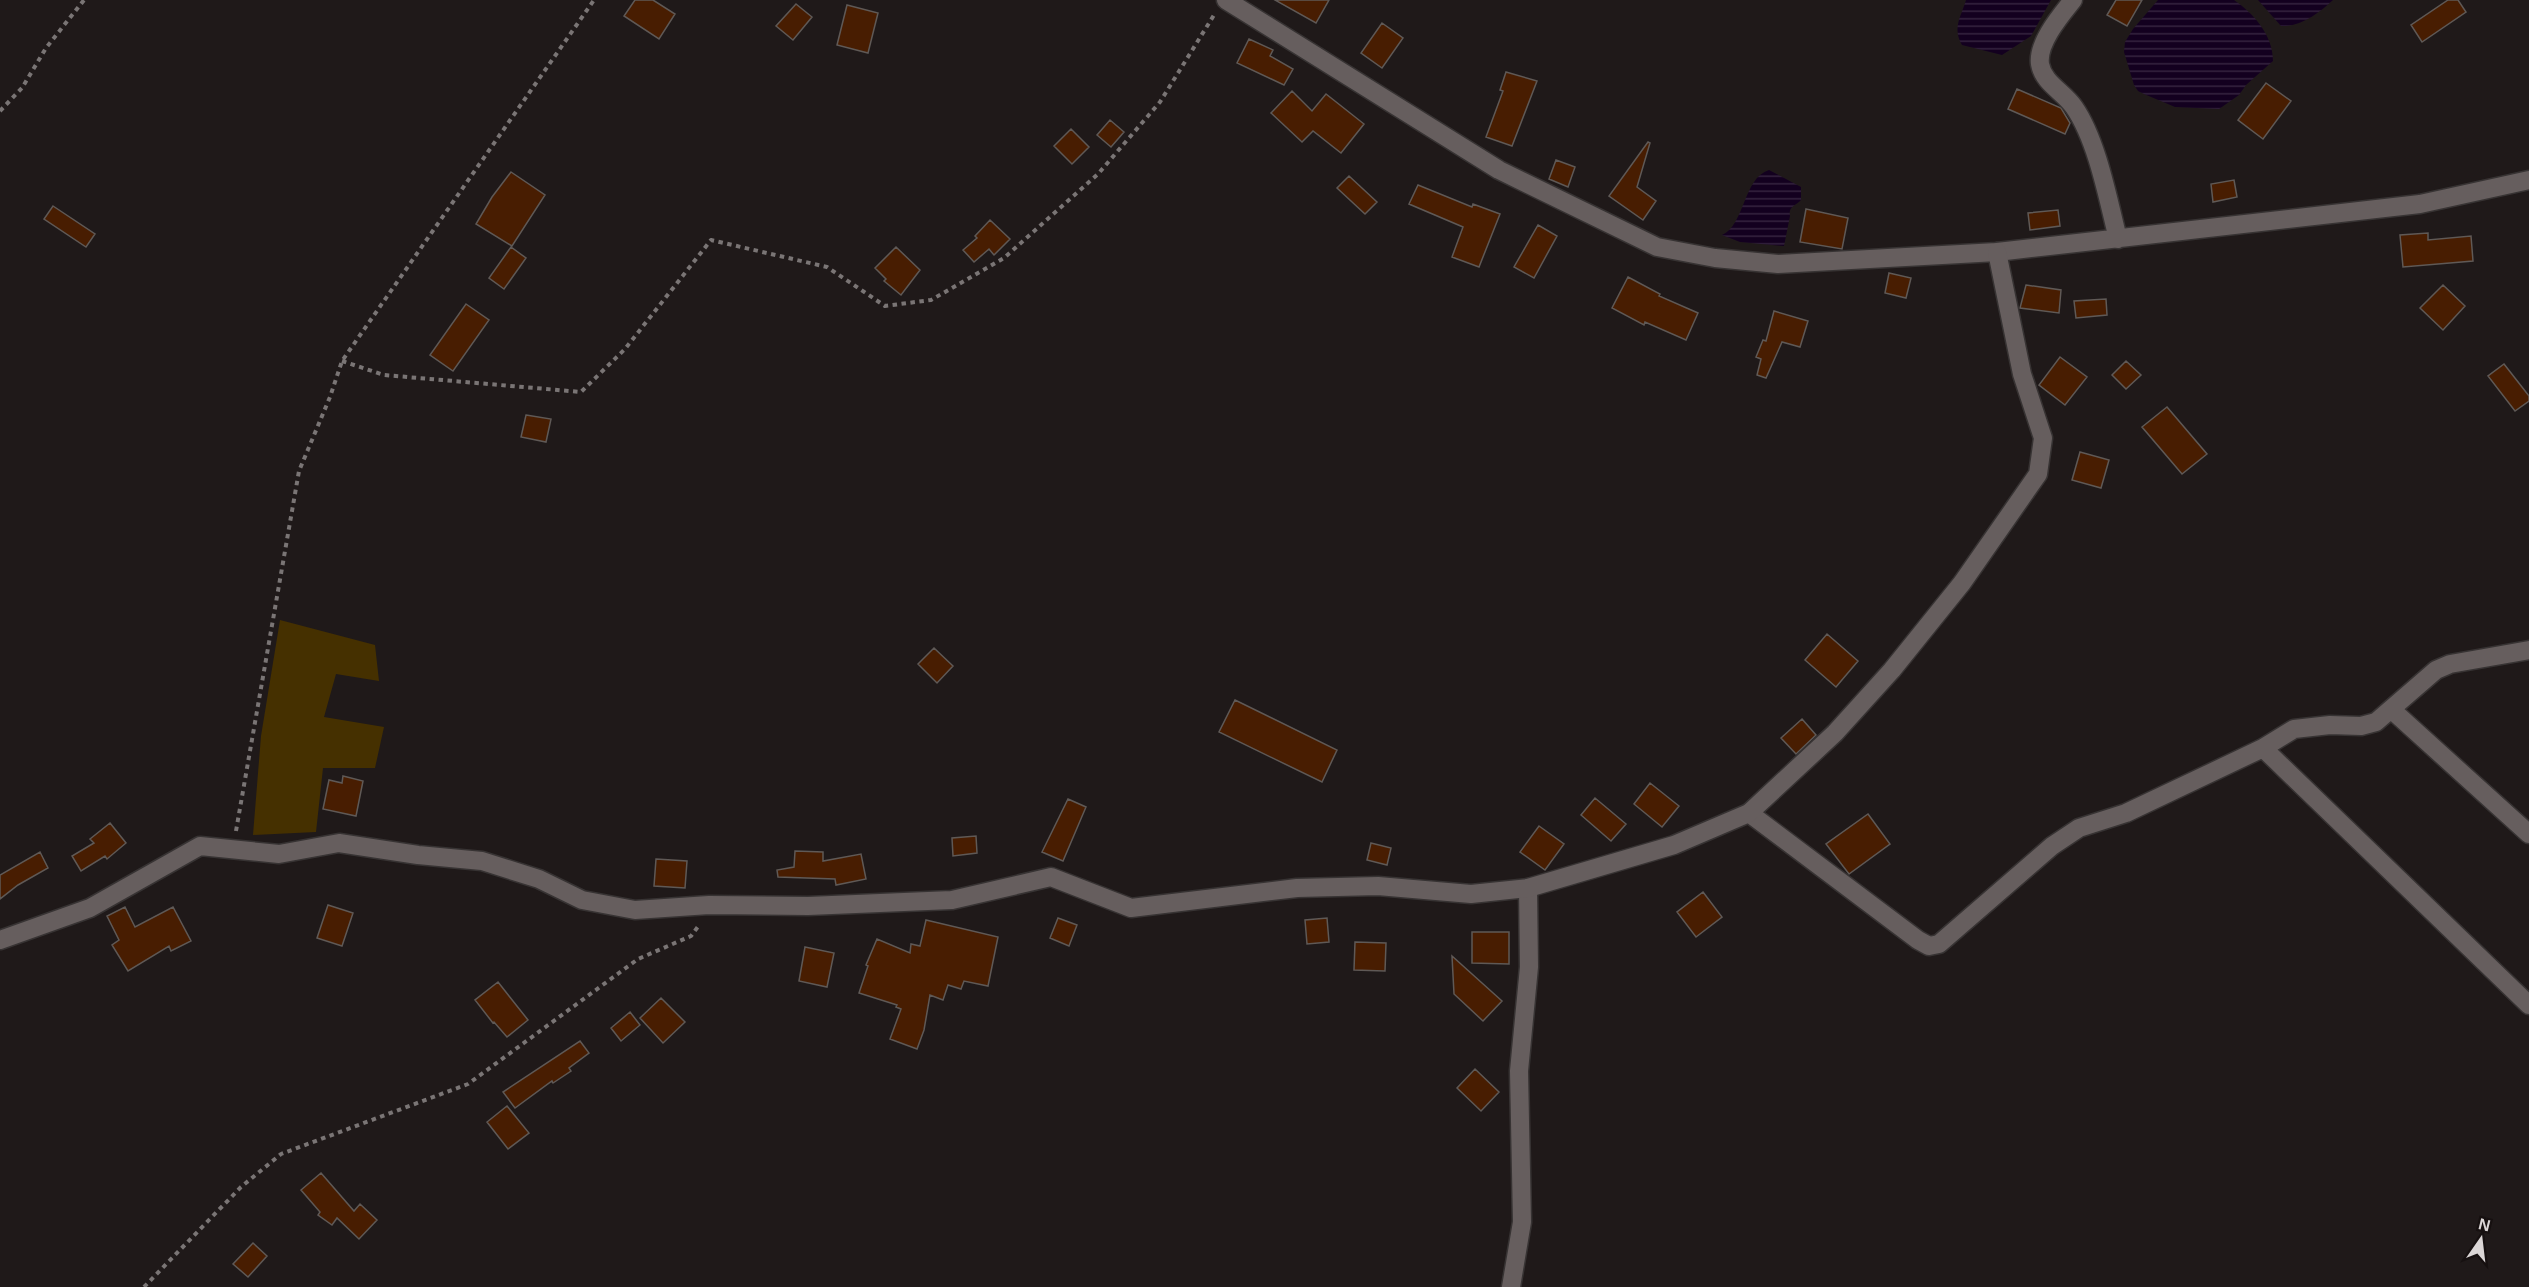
<svg xmlns="http://www.w3.org/2000/svg" width="2529" height="1287" viewBox="0 0 2529 1287" font-family="Arial,sans-serif">
<style>
.green{fill:#453000}
.water{fill:url(#water-rules)}
.building{fill:#481d01;stroke:#5f5956;stroke-width:1.5}
.lines{fill:none;stroke-linecap:round;stroke-linejoin:round}
.street-casing{stroke:#373333;stroke-width:21}
.secondary-casing{stroke:#373333;stroke-width:21}
.path{stroke:#7a7575;stroke-width:4;stroke-dasharray:4.5 4.5;stroke-linecap:butt}
.street{stroke:#665e5e;stroke-width:18}
.secondary{stroke:#665e5e;stroke-width:18}
</style>
<defs>
<pattern id="water-rules" width="6" height="5" patternUnits="userSpaceOnUse" patternTransform="scale(1.5)"><rect width="6" height="5" fill="#13001f"/><path d="M0 2.5h6" fill="none" stroke="#35243f"/></pattern>
</defs>
<rect width="100%" height="100%" fill="#1f1919"/>
<path class="green" d="M280,620L375,645L379,681L336,674L324,717L384,727L375,768H323L316,832L253,835L261,736Z"/>
<path class="water" d="M1966,0H2051L2031,36L2002,55L1962,45C1952,28 1961,17 1966,0Z
M2158,0H2234C2254,14 2273,35 2273,61L2246,85L2239,95L2219,109L2175,107L2144,94L2138,91L2134,85L2124,52L2125,42L2133,29Z
M2258,0H2333C2319,13 2301,27 2281,26Z
M1769,170L1801,187V200C1796,206 1788,206 1790,216L1784,246L1740,242L1722,235C1745,225 1743,178 1769,170Z"/>
<path class="building" d="M635,0H653L675,14L659,39L624,16Z
M1275,0H1329L1316,23Z
M2116,0H2142L2127,26L2107,15Z
M2448,0H2458L2466,12L2422,42L2411,25Z
M796,4L812,17L793,40L776,26Z
M847,5L878,13L868,53L837,45Z
M1382,23L1403,38L1382,68L1361,53Z
M1249,39L1273,50L1270,56L1293,69L1284,85L1237,63Z
M1506,72L1537,81L1512,146L1486,137L1503,91L1500,90Z
M2266,83L2291,101L2263,139L2238,120Z
M2017,89L2061,108L2070,123L2065,134L2008,109Z
M1292,91L1312,111L1326,94L1364,124L1341,153L1313,131L1302,142L1271,113Z
M1110,120L1124,132L1111,147L1097,135Z
M1071,129L1089,147L1072,164L1054,146Z
M1648,142L1650,143L1637,187L1656,201L1643,220L1609,196Z
M1556,160L1575,167L1568,187L1549,179Z
M511,172L545,195L512,246L476,224L492,197Z
M1349,176L1377,202L1365,214L1337,188Z
M2234,180L2237,197L2213,202L2211,184Z
M1418,185L1472,207L1473,204L1500,214L1479,267L1452,257L1463,227L1409,204Z
M53,206L95,234L86,247L44,219Z
M1806,209L1848,218L1842,249L1800,242Z
M2058,210L2060,226L2030,230L2028,213Z
M990,220L1010,239L994,255L989,249L974,262L963,250L977,238L975,236Z
M1538,225L1557,236L1534,278L1514,267Z
M2428,233V240L2471,236L2473,261L2403,267L2400,235Z
M511,247L526,258L504,289L489,278Z
M896,247L920,270L901,295L884,281L886,279L875,268Z
M1889,273L1911,278L1906,298L1885,293Z
M1628,277L1660,294L1659,296L1698,313L1686,340L1645,322L1644,325L1612,308Z
M2026,285L2061,290L2059,313L2020,308Z
M2443,285L2465,306L2443,330L2420,308Z
M2106,299L2107,315L2076,318L2074,301Z
M466,304L489,320L453,371L430,355Z
M1774,311L1808,321L1800,347L1782,342L1766,378L1757,375L1761,359L1756,357L1763,340L1766,341Z
M2060,357L2087,377L2065,405L2039,385Z
M2126,361L2141,375L2126,389L2112,375Z
M2504,364L2529,396V401L2515,411L2488,376Z
M2167,407L2207,454L2182,474L2142,427Z
M526,415L551,419L546,442L521,437Z
M2080,452L2109,460L2101,488L2072,480Z
M1827,634L1858,661L1836,687L1805,660Z
M934,648L953,666L937,683L918,664Z
M1235,700L1337,750L1322,782L1219,732Z
M1802,719L1816,735L1796,754L1781,738Z
M343,776L363,781L356,816L323,809L329,780L342,783Z
M1650,783L1679,806L1662,827L1634,804Z
M1595,798L1626,824L1611,841L1581,815Z
M1068,799L1086,807L1063,861L1042,852Z
M1868,814L1890,844L1849,874L1826,844Z
M110,823L126,843L107,859L105,856L81,871L72,856L94,843L90,839Z
M1539,826L1564,844L1545,870L1520,852Z
M976,836L977,853L953,856L952,838Z
M1371,843L1391,848L1387,865L1367,860Z
M795,851L823,852V861L861,854L866,879L836,885L835,879L778,877L777,870L794,867Z
M40,852L48,868L18,885L0,899V875Z
M656,859L687,861L685,888L654,886Z
M1703,892L1722,917L1696,937L1677,912Z
M328,905L353,913L342,946L317,938Z
M125,907L135,927L173,907L191,941L171,951L169,946L128,971L112,945L119,940L107,916Z
M1058,918L1077,925L1069,946L1050,938Z
M1327,918L1329,942L1307,944L1305,920Z
M926,920L998,937L988,986L964,981L961,989L948,985L943,1000L930,995L924,1030L917,1049L890,1039L901,1009L896,1007L897,1005L859,993L868,966L866,965L877,939L910,953L911,944L920,946Z
M1472,932H1509V964L1472,963Z
M1355,942L1386,943L1385,971L1354,970Z
M805,947L834,953L827,987L799,981Z
M1452,956L1502,1001L1483,1021L1454,994Z
M498,982L528,1020L507,1037L494,1022L493,1023L475,1000Z
M661,998L685,1022L663,1043L640,1018Z
M630,1012L640,1025L621,1041L611,1028Z
M580,1041L589,1053L569,1068L571,1071L553,1083L552,1081L515,1108L503,1092Z
M1475,1069L1499,1092L1481,1111L1457,1088Z
M507,1106L529,1133L508,1149L487,1122Z
M321,1173L354,1211L360,1204L377,1220L359,1239L337,1218L332,1225L318,1215L320,1212L301,1190Z
M253,1243L267,1256L248,1277L233,1264Z"/>
<g class="lines">
<defs>
<path id="street" d="M1226,0L1499,170L1657,247L1715,258L1778,264L1997,252L2420,204L2529,180
M2073,0C2061,15 2037,43 2040,64C2043,83 2064,92 2074,107C2097,140 2108,199 2118,239
M2392,710L2529,834
M2263,748L2529,1005
M1749,813L1918,940L1929,946L1939,944L2052,846L2079,828L2126,813L2263,748L2294,729L2330,725L2361,726L2376,722L2436,670L2450,664L2529,650
M1511,1287L1522,1222L1519,1071L1529,967L1528,888"/>
<path id="secondary" d="M0,940L90,908L200,846L279,854L339,843L418,855L482,861L539,879L582,900L635,910L709,905L808,906L952,900L1051,877L1131,908L1297,888L1378,886L1471,894L1528,888L1674,845L1749,813L1835,733L1892,670L1962,583L2038,474L2043,438L2022,374L1997,252"/>
</defs>
<use href="#street" class="street-casing"/>
<use href="#secondary" class="secondary-casing"/>
<path class="path" d="M0,111L22,88L46,48L84,0
M342,361L384,375L581,392L625,349L711,240L827,267L885,306L931,300L1004,258L1098,174L1160,102L1214,15
M236,831L299,471L330,397L342,361L594,0
M144,1287L241,1187L281,1154L468,1084L638,959L691,936L700,924"/>
<use href="#street" class="street"/>
<use href="#secondary" class="secondary"/>
</g>
<g transform="translate(2481 1239) rotate(14)" stroke="#161010" stroke-width="4.5" paint-order="stroke">
<path d="M0-4.5L10 22L0 15L-10 22Z" fill="#dbd6d6"/>
<text y="-9" font-size="16" font-weight="bold" text-anchor="middle" fill="#dbd6d6">N</text>
</g>
</svg>
